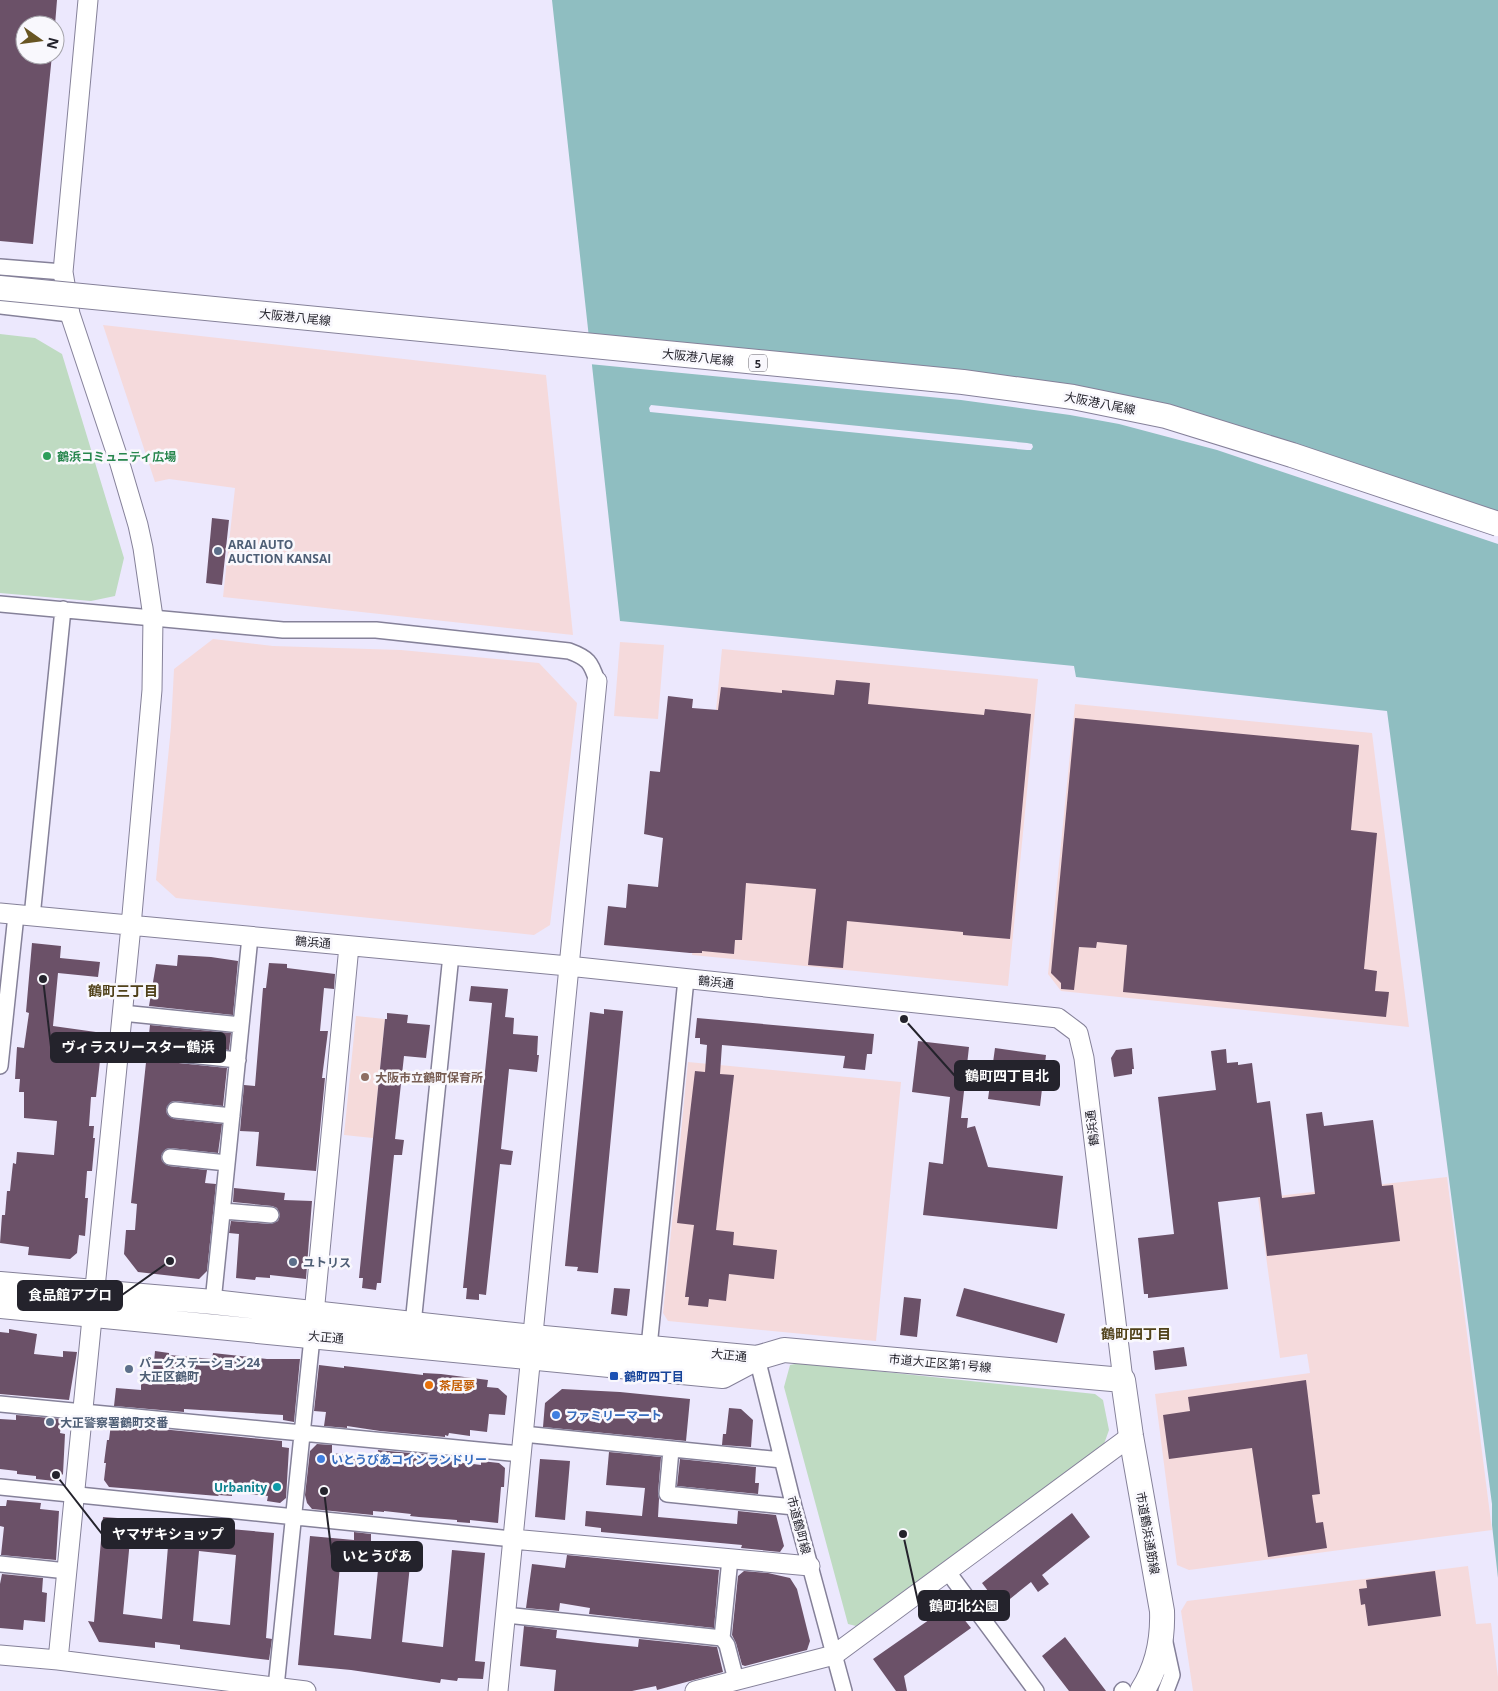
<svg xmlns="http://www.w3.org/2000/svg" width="1498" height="1691" viewBox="0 0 1498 1691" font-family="'Open Sans','Noto Sans JP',sans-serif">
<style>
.industrial{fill:#f5dadc}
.education{fill:#f5dada}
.green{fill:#bfdbc2}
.water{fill:#8fbec1}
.pier{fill:#ece8fd}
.building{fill:#6b5168;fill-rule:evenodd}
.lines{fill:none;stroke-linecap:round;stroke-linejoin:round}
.minor-casing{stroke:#858199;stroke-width:18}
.tertiary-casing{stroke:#858199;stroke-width:21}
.primary-casing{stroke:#858199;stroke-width:26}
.minor{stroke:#fff;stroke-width:15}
.tertiary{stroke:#fff;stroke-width:19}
.primary{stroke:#fff;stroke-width:24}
.primary-bridge-casing{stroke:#858199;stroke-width:26;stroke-linecap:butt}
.primary-bridge{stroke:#fff;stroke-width:24}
.leisure-dot{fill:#2e9e5b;stroke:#f9f8fd;stroke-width:2}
.service-dot{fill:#5c6f8a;stroke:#f9f8fd;stroke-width:2}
.education-dot{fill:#8d6e63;stroke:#f9f8fd;stroke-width:2}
.transit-dot{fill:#1a4fb4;stroke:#f9f8fd;stroke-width:2}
.food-dot{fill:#e8710a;stroke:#f9f8fd;stroke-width:2}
.shop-dot{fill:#3f7fe0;stroke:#f9f8fd;stroke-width:2}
.culture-dot{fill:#0f9aa8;stroke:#f9f8fd;stroke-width:2}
.labels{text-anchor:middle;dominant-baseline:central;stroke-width:5;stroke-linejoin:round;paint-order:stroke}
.shield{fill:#f9f8fd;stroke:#64636b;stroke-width:1}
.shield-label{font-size:11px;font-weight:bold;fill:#24232c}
.street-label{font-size:12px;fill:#24232c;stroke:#f9f8fd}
.leisure-label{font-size:12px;font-weight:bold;fill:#27864d;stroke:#f9f8fd;text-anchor:start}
.service-label{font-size:12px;font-weight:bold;fill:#4e5e75;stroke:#f9f8fd;text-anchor:start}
.education-label{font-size:12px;font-weight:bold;fill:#785e54;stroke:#f9f8fd;text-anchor:start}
.transit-label{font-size:12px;font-weight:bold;fill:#164399;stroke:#f9f8fd;text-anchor:start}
.food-label{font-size:12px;font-weight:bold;fill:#c56008;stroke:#f9f8fd;text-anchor:start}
.shop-label{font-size:12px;font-weight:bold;fill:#366cbe;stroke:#f9f8fd;text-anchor:start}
.culture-label{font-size:12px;font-weight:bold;fill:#0d838f;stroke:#f9f8fd;text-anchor:end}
.neighbourhood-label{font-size:14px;font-weight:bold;fill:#504119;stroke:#f9f8fd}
.leader{fill:none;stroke:#24232c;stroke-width:2}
.callout-dot{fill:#24232c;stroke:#f9f8fd;stroke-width:2}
.callout{fill:#24232c;stroke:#24232c;stroke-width:2}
.callout-label{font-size:14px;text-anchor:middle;font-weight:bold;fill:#fff}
</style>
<rect width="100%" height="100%" fill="#ece8fd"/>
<path class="industrial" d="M103,325L546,375L573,635L223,597L235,488L169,479L155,482Z
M213,639L273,646L401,650L539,663L577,703L550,925L534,935L176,898L156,880L171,727L174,669Z
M620,642L664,645L658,719L614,716Z
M722,649L1038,679L1008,986L692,955Z
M1075,704L1372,733L1409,1027L1061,991L1048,974Z
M688,1062L901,1082L876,1341L668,1321L663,1313Z
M1447,1177L1492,1530L1189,1570L1177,1565L1155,1394L1310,1373L1307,1354L1280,1358L1258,1198Z
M1468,1566L1476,1624L1491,1623L1498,1677V1691H1193L1181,1611L1187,1601Z"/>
<path class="education" d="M356,1016L385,1019L373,1138L344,1135Z"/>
<path class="green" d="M0,334L35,338L62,354L124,558L115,596L91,601L0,593Z
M800,1363L1095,1394L1103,1400L1109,1430L1104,1444L856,1626L848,1624L784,1387L790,1365Z"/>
<path class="water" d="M552,0H1498V1578L1492,1525V1504L1387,711L1076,677L1074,666L620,621Z"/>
<path class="pier" d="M586,335L1074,386L1124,395L1227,422L1498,513V544L1217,450L1119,424L1070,415L961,400L589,364Z
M651,405L1027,443L1032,444L1033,447L1031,450H1027L650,412L649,408Z"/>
<path class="building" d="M0,0H57L55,25H25V55H52L33,244L0,241Z
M212,518L229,520L222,585L206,583Z
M836,680L870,683L868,704L984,715L985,709L1031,714L1010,939L963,935V932L847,921L843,968L808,965L816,889L746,883L742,940H735L734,954L702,951V953H690L604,945L608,906L626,908L628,884L658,887L663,838L644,834L650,771L660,772L668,696L693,699L692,708L718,710L721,687L782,693V690L834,695Z
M1075,718L1359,745L1351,830L1377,833L1364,969L1377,971L1375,991L1389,992L1386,1017L1123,992L1127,945L1097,942L1096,948L1079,947L1074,990L1061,989V983L1051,973Z
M32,943L61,946L60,958L100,962L98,977L58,973L53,1026L103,1033L96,1097H91L89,1126H94L93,1138H95L92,1171H87L85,1198H88L85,1236L79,1235L77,1253L70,1259L28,1255L29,1247L0,1243L2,1215H5L7,1191H10L13,1163L16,1164L17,1152L54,1155L57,1121L24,1118V1092H19L20,1079H15L17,1047L24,1048L29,1013L26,1012Z
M178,955L211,957L238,961L233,1015L149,1006L156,964L177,966Z
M269,963L287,964V968L335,974L334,989L324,988L320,1031H328L322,1078H325L316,1171L256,1166L259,1132L240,1131L244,1085L255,1086L263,988H266Z
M471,986L508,989L505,1017L514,1018L513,1034L538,1036L537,1055H539L537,1072L509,1069L501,1149L513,1151L511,1165L500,1164L486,1295L479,1294V1300L466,1299L467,1288H463L492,1003L469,1001Z
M604,1009L623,1011L598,1273L577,1271L578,1267L565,1266L590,1012L604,1014Z
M387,1013L408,1015L407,1023L430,1025L426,1058L404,1056L395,1139L404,1140L402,1155H394L381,1283H377L376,1290L362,1288L363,1278H359L385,1019H387Z
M697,1018L874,1034L872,1054H867L865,1070L843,1068L845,1056L722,1045L720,1074L734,1075L716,1230L734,1232L733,1245L777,1250L774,1279L729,1274L726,1301L709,1299L708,1307L688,1305L689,1297H685L694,1225L677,1223L695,1071L705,1072L707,1045L700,1044V1038H695Z
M150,1025L231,1033L229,1050L170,1044L166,1045L161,1052L162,1057L169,1062L227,1068L223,1106L175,1101L171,1102L166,1109L167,1114L174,1119L222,1124L218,1153L170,1148L166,1149L161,1156L162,1161L169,1166L207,1170L205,1183L216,1184L207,1271L199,1279L138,1272L124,1254L126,1230H135L137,1204L131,1203Z
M918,1041L969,1047L961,1118H968L967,1128L975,1126L988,1167L1063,1176L1057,1229L923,1215L929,1162L943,1164L950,1097L912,1092Z
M995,1048L1046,1055L1040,1106L988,1099Z
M1132,1048L1134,1069H1132V1074L1114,1077L1111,1058L1116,1050Z
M1226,1049L1227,1063L1238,1062V1065L1252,1063L1257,1103L1270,1101L1282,1198L1315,1194L1306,1114L1322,1112L1324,1126L1373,1120L1382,1186L1393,1185L1400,1241L1267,1256L1260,1197L1218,1202L1228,1289L1148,1298V1294H1144L1138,1238L1174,1234L1158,1097L1216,1090L1211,1051Z
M234,1188L285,1193L284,1200L312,1201L306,1279L270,1275V1278L256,1277L255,1280L236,1278L239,1234L229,1233L231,1221L271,1224L278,1221L280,1215L277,1208L272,1206L233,1202Z
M614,1288L630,1289L627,1316L611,1314Z
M964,1288L1065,1314L1057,1343L956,1316Z
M904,1297L921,1299L917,1337L900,1335Z
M9,1329L37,1334L34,1354L63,1357V1351L77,1352L69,1400L0,1394V1332L9,1333Z
M1184,1347L1187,1366L1155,1370L1153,1351Z
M155,1351L169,1353V1355L212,1359L213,1353L267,1359H300L294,1422L283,1420V1415L184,1409V1412L114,1406L116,1388L141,1390V1383L152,1385Z
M319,1365L344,1368V1366L423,1375V1373L441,1374L488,1380L487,1387L498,1388L507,1396L505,1415L489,1414L487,1432L470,1430V1436L449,1433L448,1436L445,1435V1437L380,1431L347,1426V1428L324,1426L326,1412L314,1411Z
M1306,1380L1320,1494L1312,1495L1316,1523L1323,1522L1327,1548L1268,1557L1252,1448L1169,1459L1163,1415L1190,1411L1188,1397Z
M562,1389L620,1392L690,1399L686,1441L543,1427L545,1403Z
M729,1408L741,1409L753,1420L751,1447L722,1445L723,1434H726Z
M16,1415L62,1419L60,1433L65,1434L63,1474L55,1481L36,1479V1476L17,1474V1471L0,1469V1419L16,1420Z
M111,1424L282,1441V1447L289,1448L286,1498L280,1503L267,1501L268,1496L232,1492V1496L219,1495L218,1496L109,1487L104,1480L106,1463H104L107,1440H109Z
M317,1444L332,1445V1453L377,1459L378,1450L443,1456V1460L481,1465V1461L499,1463L505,1468L504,1487H501L498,1523L470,1520V1523L457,1522V1520L419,1517L410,1516L411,1514L384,1511V1512L373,1511V1515L312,1509L307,1503L305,1495L310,1451Z
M609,1452L661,1457L658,1493L659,1499L658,1517L737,1524L738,1511L776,1515L784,1546L780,1552L741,1548L742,1545L601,1532V1528L585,1526L586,1511L642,1516L645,1488L606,1485Z
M540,1459L570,1461L565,1520L535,1517Z
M680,1459L756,1467L755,1483H759L758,1494L677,1486Z
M7,1500L41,1503L40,1509L59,1511L56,1560L1,1555L4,1527L0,1526V1506H6Z
M1072,1513L1090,1537L1042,1575L1049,1584L1038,1592L1031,1582L1000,1607L982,1583Z
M103,1517L132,1519L123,1614L162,1619L170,1522L216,1525L217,1520L231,1522L230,1529L274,1533L266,1638L272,1639L269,1660L180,1649V1645L155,1642V1648L99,1642L88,1621L94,1622ZM199,1551L236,1555L230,1625L193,1621Z
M354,1532L371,1534V1542L412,1546L402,1642L443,1647L452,1550L485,1553L475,1661L485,1662L483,1679L458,1678L457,1681L441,1679L440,1683L351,1670L298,1665L310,1536L354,1540ZM340,1565L378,1570L371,1639L334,1635Z
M567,1555L719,1570L714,1628L589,1614L590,1608L560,1603L559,1611L526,1608L532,1564L565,1568Z
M744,1571L768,1573L790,1578L797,1589L810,1641L807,1650L745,1666L742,1665L736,1643L732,1635L738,1576Z
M1435,1571L1441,1616L1368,1626L1365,1604L1361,1605L1359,1589L1367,1588L1366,1580Z
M2,1574L43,1578L42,1592L47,1593L45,1622L24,1620L23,1630L0,1628V1584Z
M951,1603L971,1628L904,1676L907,1691H896L873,1659L926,1622Z
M524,1626L557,1630L556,1638L598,1643L638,1647L639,1639L717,1647L723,1672L657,1690L656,1686L632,1691H554L556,1670L520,1666Z
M1065,1637L1106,1691H1069L1042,1656Z"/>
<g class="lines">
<defs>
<path id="minor" d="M0,267L63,272
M0,306L70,314
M0,604L283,630H376L569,651C588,658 591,662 597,681
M32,917L63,609
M122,1013L241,1025
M170,1053L238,1060
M0,1066L16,915
M175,1110L232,1116
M170,1157L227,1163
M223,1211L271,1215
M213,1302L250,937
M413,1324L451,955
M649,1347L686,979
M757,1358L794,1507L844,1691
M0,1404L521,1454
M523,1434L782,1460
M671,1450L667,1494L794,1507
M0,1487L512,1539
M730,1559L722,1638L727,1645L736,1680
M0,1564L67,1571
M948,1572L1036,1691
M505,1615L722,1638
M1164,1638L1172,1675L1166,1691
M276,1687L313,1328
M1122,1691L1123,1690"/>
<path id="tertiary" d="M0,913L568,966L1058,1018L1078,1033L1084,1058L1123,1380
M314,1314L349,946
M512,1539L810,1566
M0,1655L58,1660L306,1691
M58,1660L131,926L152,690L153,617L143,548L138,525L120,464L70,314L63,272L88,0
M498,1691L597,681
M695,1691L834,1655L1131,1436"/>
<path id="primary" d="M0,1284L213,1302L533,1337L757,1358
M0,1306L723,1376L757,1358L784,1350L1123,1380L1131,1436L1162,1611C1163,1639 1158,1666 1142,1691"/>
</defs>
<use href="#minor" class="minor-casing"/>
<use href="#tertiary" class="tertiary-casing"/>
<use href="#primary" class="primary-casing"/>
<use href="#minor" class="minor"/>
<use href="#tertiary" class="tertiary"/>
<use href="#primary" class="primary"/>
<defs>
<path id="primary-bridge" d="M0,288L963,382L1073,397L1166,416L1292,455L1498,524"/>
</defs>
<use href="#primary-bridge" class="primary-bridge-casing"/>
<use href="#primary-bridge" class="primary-bridge"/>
</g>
<circle class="leisure-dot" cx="47" cy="456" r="5"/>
<g class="service-dot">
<circle cx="218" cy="551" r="5"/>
<circle cx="293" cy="1262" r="5"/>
<circle cx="129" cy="1369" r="5"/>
<circle cx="50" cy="1422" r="5"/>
</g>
<circle class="education-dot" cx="365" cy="1077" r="5"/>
<rect class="transit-dot" x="609" y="1371" width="10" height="10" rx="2.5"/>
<circle class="food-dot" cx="429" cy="1385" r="5"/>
<g class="shop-dot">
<circle cx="556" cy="1415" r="5"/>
<circle cx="321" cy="1459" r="5"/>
</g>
<circle class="culture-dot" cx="277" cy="1487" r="5"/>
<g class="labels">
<rect class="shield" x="749" y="354.5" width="18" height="17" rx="4"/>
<g class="shield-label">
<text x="758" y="363">5</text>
</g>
<g class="street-label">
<text transform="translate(295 317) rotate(6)">大阪港八尾線</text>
<text transform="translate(698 357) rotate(6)">大阪港八尾線</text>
<text transform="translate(1100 403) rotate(11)">大阪港八尾線</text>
<text transform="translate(313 942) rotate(5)">鶴浜通</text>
<text transform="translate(716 982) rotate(6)">鶴浜通</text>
<text transform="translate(1092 1128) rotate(-97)">鶴浜通</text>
<text transform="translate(326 1337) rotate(5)">大正通</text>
<text transform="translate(729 1355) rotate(6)">大正通</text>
<text transform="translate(940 1363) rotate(5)">市道大正区第1号線</text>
<text transform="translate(799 1525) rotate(75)">市道鶴町線</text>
<text transform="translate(1148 1533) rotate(80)">市道鶴浜通筋線</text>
</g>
<g class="leisure-label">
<text x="57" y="456">鶴浜コミュニティ広場</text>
</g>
<g class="service-label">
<text x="228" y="544">ARAI AUTO<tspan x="228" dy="14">AUCTION KANSAI</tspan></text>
<text x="303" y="1262">ユトリス</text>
<text x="139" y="1362">パークステーション24<tspan x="139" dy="14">大正区鶴町</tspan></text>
<text x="60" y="1422">大正警察署鶴町交番</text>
</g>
<g class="education-label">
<text x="375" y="1077">大阪市立鶴町保育所</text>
</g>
<g class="transit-label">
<text x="624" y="1376">鶴町四丁目</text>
</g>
<g class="food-label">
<text x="439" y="1385">茶居夢</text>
</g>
<g class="shop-label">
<text x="566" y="1415">ファミリーマート</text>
<text x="331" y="1459">いとうぴあコインランドリー</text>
</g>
<g class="culture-label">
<text x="267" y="1487">Urbanity</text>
</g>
<g class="neighbourhood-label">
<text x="123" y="990">鶴町三丁目</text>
<text x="1136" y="1333">鶴町四丁目</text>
</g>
</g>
<path class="leader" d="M43 979L51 1047M904 1019L955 1076M170 1261L122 1295M56 1475L102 1534M324 1491L332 1556M903 1534L919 1606"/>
<g class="callout-dot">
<circle cx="43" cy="979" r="5"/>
<circle cx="904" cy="1019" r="5"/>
<circle cx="170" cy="1261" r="5"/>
<circle cx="56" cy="1475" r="5"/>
<circle cx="324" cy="1491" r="5"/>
<circle cx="903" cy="1534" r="5"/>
</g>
<g class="callout">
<rect x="51" y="1033" width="174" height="29" rx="5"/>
<rect x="955" y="1061" width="104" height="29" rx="5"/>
<rect x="18" y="1281" width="104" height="29" rx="5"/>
<rect x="102" y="1519" width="132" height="29" rx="5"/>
<rect x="332" y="1542" width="90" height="29" rx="5"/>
<rect x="919" y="1591" width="90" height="29" rx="5"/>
</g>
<g class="callout-label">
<text x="138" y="1052">ヴィラスリースター鶴浜</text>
<text x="1007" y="1081">鶴町四丁目北</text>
<text x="70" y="1300">食品館アプロ</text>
<text x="168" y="1539">ヤマザキショップ</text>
<text x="377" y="1561">いとうぴあ</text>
<text x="964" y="1611">鶴町北公園</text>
</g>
<g transform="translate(40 40) rotate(104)"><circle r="24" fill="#f9f8fd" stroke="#a4a3a9"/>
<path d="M0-4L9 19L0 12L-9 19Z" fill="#685523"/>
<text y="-8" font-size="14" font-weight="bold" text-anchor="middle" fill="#24232c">N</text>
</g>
</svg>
